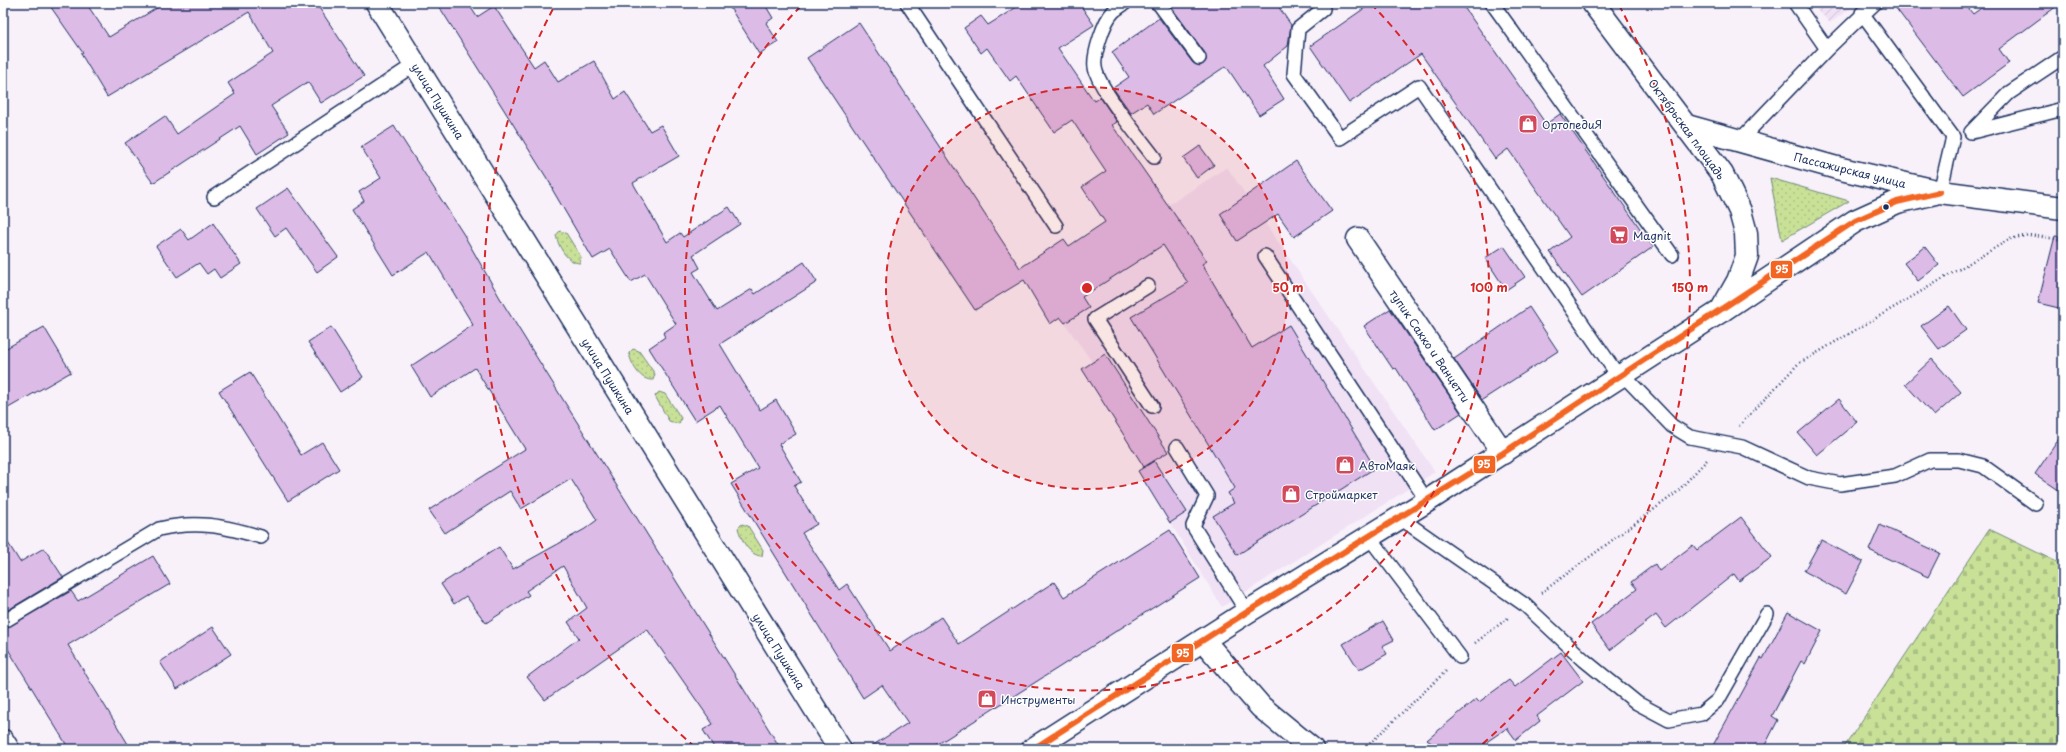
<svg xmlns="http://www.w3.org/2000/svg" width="2066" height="752" viewBox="0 0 2066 752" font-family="'Playpen Sans',sans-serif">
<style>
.built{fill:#f0e1f4}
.industrial{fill:url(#industrial-furrows)}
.grass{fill:url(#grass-dots);stroke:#72887a}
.cemetery{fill:url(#cemetery-stones);stroke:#72887a}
.building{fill:#ddbbe7;stroke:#1b2f5e}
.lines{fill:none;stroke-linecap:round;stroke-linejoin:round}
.lane-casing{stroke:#1b2f5e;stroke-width:16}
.street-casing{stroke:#1b2f5e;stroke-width:25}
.secondary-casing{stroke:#1b2f5e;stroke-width:25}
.primary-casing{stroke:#1b2f5e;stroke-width:25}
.path{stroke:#1b2f5e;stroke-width:2.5;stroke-dasharray:1 3;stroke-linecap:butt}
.lane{stroke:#fff;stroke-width:13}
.street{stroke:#fff;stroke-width:22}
.secondary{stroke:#fff;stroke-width:22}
.primary{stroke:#fff;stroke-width:22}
.bus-1-casing{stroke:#fff;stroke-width:9}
.bus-1{stroke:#f26522;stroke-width:6}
.ring{fill:none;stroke:#d62828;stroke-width:2;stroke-dasharray:7 5}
.bus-dot{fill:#1b2f5e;stroke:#fff;stroke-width:1.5}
.labels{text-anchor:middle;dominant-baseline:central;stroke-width:3;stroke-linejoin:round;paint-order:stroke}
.street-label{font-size:11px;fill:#1b2f5e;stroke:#fff}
.poi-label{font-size:11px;fill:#1b2f5e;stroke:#fff;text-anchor:start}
.centre{fill:#d62828;stroke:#fff;stroke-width:2}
.ring-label{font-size:12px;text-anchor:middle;font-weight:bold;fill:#d62828;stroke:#fff;stroke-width:3;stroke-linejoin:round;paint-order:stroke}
.line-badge{stroke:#fff;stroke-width:1.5}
.badge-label{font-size:11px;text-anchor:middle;font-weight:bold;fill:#fff}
</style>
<defs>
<pattern id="industrial-furrows" width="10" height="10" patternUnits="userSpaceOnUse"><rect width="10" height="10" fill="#f0e1f4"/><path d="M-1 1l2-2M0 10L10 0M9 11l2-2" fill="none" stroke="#cdc1d4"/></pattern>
<pattern id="grass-dots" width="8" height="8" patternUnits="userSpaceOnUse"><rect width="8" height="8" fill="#c8e197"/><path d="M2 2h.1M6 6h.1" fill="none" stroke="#abc185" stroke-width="1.8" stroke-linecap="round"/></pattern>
<pattern id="cemetery-stones" width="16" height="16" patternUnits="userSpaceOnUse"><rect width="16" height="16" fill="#c8e197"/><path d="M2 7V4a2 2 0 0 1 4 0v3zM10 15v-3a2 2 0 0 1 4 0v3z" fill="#abc185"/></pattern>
</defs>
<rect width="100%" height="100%" fill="#f8f1fa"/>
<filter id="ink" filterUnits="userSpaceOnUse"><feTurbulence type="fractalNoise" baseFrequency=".025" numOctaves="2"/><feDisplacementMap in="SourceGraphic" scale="8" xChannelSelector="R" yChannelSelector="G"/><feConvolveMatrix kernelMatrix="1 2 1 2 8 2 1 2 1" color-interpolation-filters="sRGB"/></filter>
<g filter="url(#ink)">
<path class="built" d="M1227,167L1435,472L1222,607L1138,470L1143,466L1082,369L1092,362L1060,317L1050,324L1099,250Z"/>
<path class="industrial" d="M1811,3H1858L1830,23Z"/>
<path class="grass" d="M1770,178L1849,201L1782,240Z
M560,231L566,233L581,257L580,263C567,263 558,246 556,235Z
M633,349L639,351L655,374L653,380C640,381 631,364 629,353Z
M659,392L665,394L681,418L679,424L669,421L655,396Z
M742,524L748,526L763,550L762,556C749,556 741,539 738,528Z"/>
<path class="cemetery" d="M1989,529L2063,565V749H1843Z"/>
<path class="building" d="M48,3H86L109,37L165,3H316L364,76L321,103L308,82L271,106L289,133L257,154L240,126L153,183L125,143L165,116L177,134L235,94L228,83L273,53L249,12L107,97L81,54L83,53Z
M437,3H468L477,17L494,6L534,67L544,60L558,82L594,61L615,99L625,92L650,131L661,125L679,156L633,183L667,242L680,233L683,237L729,207L740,224L693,255L700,268L693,272L717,311L752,289L755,294L804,262L817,282L720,344L760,410L776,400L796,434L779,444L801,482L794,486L817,524L802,533L839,590L847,584L890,651L941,617L959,644L1054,582L1064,597L1170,530L1200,578L930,749H867L908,723L882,685L863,698L731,484L758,468L720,405L695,421L649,348L665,337L663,333L676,324L645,274L631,282L610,249L593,259L552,189L553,188Z
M727,3H764L773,18L766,23L778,42L759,54Z
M1023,3H1079L1094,25L1058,48L1094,101L1100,97L1117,122L1112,125L1207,261L1202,264L1252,348L1289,325L1375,468L1237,555L1213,516L1234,503L1228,493L1235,488L1131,317L1188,283L1163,245L1082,297L1089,308L1065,323L1060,317L1050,324L1024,280L975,310L807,58L859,23L1020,268L1064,239L1069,246L1105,222L1082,187L1106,171L1072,120L1054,132L1016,76L1010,81L987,48L981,53L964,28L981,16L988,25Z
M1179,3H1276L1291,25L1288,46L1263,66L1284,99L1259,115L1226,66L1154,114L1147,103L1131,113L1113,88L1129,77L1112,52L1159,18L1193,63L1200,66L1206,61L1205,53L1172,8Z
M1372,3H1461L1546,124L1560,114L1653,247L1582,297L1550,252L1570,237L1508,149L1495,159L1421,54L1349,103L1310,46Z
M1892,3H1964L1973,14L1988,3H2061L1999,49L2009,63L1963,97Z
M394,126L464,235L504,305L781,749H715L703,730L713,724L647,629L545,700L527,677L579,638L568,622L587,608L563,566L526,591L529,595L486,623L466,596L454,604L441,584L499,547L513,569L585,529L597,520L571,479L521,509L510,491L445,533L429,510L525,449L475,368L430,397L411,366L473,325L429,252L393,275L352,209L364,201L359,192L381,178L361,147Z
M1200,146L1214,165L1197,178L1183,158Z
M1296,161L1332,211L1294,237L1278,214L1237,241L1220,214Z
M288,188L338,257L317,272L286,228L275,236L257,209Z
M213,223L241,264L220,278L214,269L207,274L199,263L177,277L156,246L181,229L189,240Z
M2055,236L2063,237V309L2038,303Z
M1504,246L1525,277L1506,290L1485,258Z
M1925,247L1939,265L1918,281L1904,263Z
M1949,306L1966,330L1939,349L1921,326Z
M1529,307L1558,351L1482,400L1454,359Z
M1390,309L1461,413L1435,430L1396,368L1393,369L1364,326Z
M44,327L71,372L3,411V350Z
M331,327L363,377L340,392L308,342Z
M1105,354L1168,452L1144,467L1082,369Z
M1932,359L1961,392L1934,416L1905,384Z
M250,372L301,455L322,442L339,469L288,501L219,391Z
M1839,399L1857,422L1817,455L1798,433Z
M2063,433V493L2035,474Z
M1154,461L1187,512L1170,523L1138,471Z
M1741,517L1772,557L1739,581L1734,574L1666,628L1656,615L1610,650L1591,624L1637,589L1631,582L1655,564L1659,571L1693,545L1697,550Z
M1880,525L1940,553L1928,577L1869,550Z
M3,535L20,562L44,548L63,577L3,613Z
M1821,540L1863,562L1846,594L1804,571Z
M153,556L170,584L68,645L131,749H69L3,641V630L71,591L78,601Z
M1788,612L1822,631L1805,664L1801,661L1772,716L1778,720L1763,749H1711L1761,658L1763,659Z
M1383,621L1394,640L1382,646L1387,654L1359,670L1343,644Z
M213,627L231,654L177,689L160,662Z
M1561,652L1583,681L1537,716L1540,721L1516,740L1507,728L1485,743L1481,749H1440L1427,740L1476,699L1479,702L1509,680L1515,687Z"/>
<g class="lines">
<defs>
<path id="lane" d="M907,3L1056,226
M1125,3C1121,6 1116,9 1113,12C1104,21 1093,55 1095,67C1097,87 1140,138 1154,157
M1157,3L1159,4L1199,58
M1492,3L1672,255
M1795,3L1827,49
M1323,9L1298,29L1294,74L1340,138L1419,86L1619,377
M1862,13L1953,137
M1971,132L2009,93L2063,57
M1972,132L2063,109
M1739,141L1827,49L1875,3
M1940,192L1953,137
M214,197L415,64
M1265,256L1427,501
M1148,286L1095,319L1152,406
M1623,375L1672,426L1690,437L1742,447L1809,478L1840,484L1895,476L1930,460H1959L1983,466L2036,504
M1177,447L1207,496L1193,526L1247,612
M1400,518L1525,605L1584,660L1637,703L1669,720L1701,714L1718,700L1767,614
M1369,537L1460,657
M3,622L159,529C197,520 224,526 261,537"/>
<path id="street" d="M377,3L840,749
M1358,239L1503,453
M1203,640L1261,707L1312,749
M3,741L8,749"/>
<path id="secondary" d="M1687,126L1837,168L1940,192L2063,208
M1721,311L1855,221L1897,202L1935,193"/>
<path id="primary" d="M1033,749L1247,612L1427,501L1721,311L1738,281L1747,256L1746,233L1740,211L1722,174L1593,3"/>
</defs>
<use href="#lane" class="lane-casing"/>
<use href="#street" class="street-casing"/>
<use href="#secondary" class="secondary-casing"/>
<use href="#primary" class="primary-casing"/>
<path class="path" d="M1739,426L1798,364L2010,239L2029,235L2063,240
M1541,593L1676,493L1707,460
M1475,643L1508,618
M1364,749L1446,671"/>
<use href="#lane" class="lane"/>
<use href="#street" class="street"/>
<use href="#secondary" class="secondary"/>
<use href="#primary" class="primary"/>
<defs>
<path id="bus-1" d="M1033,749L1247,612L1503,453L1855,221L1897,202L1940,192"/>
</defs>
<use href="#bus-1" class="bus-1-casing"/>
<use href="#bus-1" class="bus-1"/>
</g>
</g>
<circle cx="1087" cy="288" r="201" fill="#d62828" fill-opacity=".12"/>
<g class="ring">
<circle cx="1087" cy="288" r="201"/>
<path d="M1371 4A402 402 0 1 1 803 4"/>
<path d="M695 747A603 603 0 0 1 555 5M1619 5A603 603 0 0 1 1479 747"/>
</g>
<defs>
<symbol id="shop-square" viewBox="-11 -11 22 22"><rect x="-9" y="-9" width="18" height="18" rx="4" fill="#d1495b" stroke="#fff"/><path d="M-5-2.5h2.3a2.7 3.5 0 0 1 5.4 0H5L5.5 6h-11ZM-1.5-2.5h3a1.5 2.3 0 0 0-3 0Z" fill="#fff"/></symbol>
<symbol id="supermarket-square" viewBox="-11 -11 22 22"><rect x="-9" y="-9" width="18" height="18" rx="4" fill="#d1495b" stroke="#fff"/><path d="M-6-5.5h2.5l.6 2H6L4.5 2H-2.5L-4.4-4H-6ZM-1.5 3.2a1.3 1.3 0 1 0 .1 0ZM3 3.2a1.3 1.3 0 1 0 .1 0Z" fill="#fff"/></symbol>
</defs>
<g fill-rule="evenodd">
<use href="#shop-square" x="1517" y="113" width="22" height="22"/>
<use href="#supermarket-square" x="1608" y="224" width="22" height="22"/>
<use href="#shop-square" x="1334" y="454" width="22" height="22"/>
<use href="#shop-square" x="1280" y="483" width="22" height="22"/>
<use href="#shop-square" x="976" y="688" width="22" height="22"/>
</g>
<circle class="bus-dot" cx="1886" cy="207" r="3.5"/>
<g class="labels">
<g class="street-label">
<text transform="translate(438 101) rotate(58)">улица Пушкина</text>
<text transform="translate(1687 129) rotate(54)">Октябрьская площадь</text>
<text transform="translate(1850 170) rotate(14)">Пассажирская улица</text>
<text transform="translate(1430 346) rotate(56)">тупик Сакко и Ванцетти</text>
<text transform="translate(608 376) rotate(58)">улица Пушкина</text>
<text transform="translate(779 651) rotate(58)">улица Пушкина</text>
</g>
<g class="poi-label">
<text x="1542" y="124">ОртопедиЯ</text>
<text x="1633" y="235">Magnit</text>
<text x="1359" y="465">АвтоМаяк</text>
<text x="1305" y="494">Строймаркет</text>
<text x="1001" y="699">Инструменты</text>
</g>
</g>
<circle cx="1087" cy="288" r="6" class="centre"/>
<g class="ring-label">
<text x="1288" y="292">50 m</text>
<text x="1489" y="292">100 m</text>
<text x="1690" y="292">150 m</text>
</g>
<g class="line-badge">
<rect x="1770" y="260" width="23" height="19" rx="4" fill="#f26522"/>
<rect x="1473" y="455" width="23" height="19" rx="4" fill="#f26522"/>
<rect x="1171" y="643" width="23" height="20" rx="4" fill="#f26522"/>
</g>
<g class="badge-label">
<text x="1782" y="273">95</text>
<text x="1484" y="468">95</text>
<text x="1183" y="657">95</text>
</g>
<rect width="2066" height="752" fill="none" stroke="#fff" stroke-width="16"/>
<rect x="8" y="8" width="2050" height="736" fill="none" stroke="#1b2f5e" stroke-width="1.5" filter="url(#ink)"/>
</svg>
